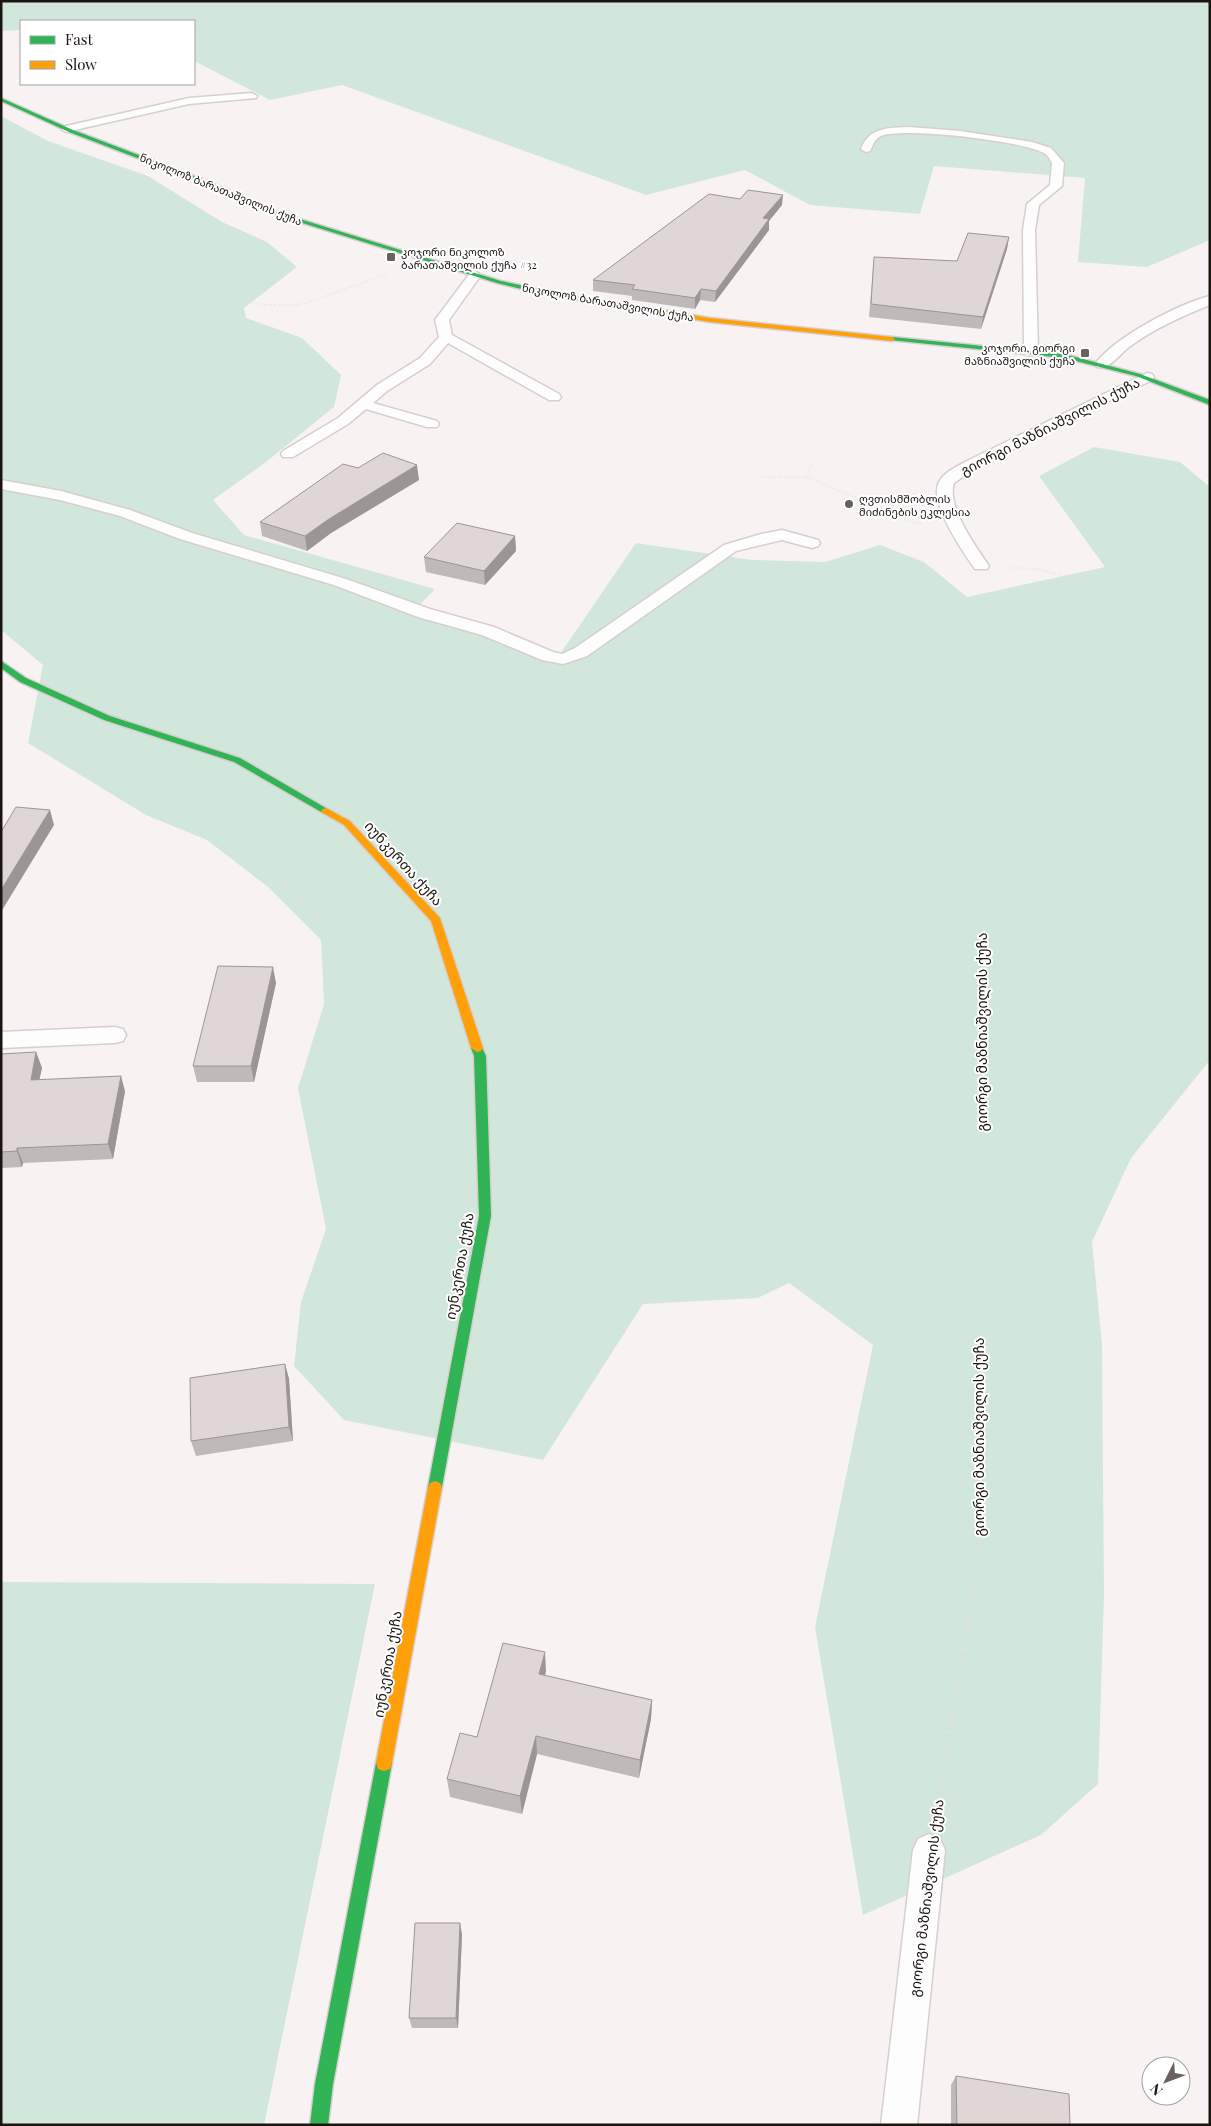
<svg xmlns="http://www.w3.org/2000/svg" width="1211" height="2126" viewBox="0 0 1211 2126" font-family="'Playfair Display','Noto Sans Georgian',serif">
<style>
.green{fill:#d2e7db}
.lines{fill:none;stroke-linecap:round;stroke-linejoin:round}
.lane-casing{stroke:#d6cfcd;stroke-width:3}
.fast-casing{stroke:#d6cfcd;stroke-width:3}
.slow-casing{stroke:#d6cfcd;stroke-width:3}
.path-far3{stroke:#dddbdb;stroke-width:2;stroke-dasharray:0.5 2;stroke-linecap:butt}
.path-far2{stroke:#dddbdb;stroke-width:2.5;stroke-dasharray:0.5 2.5;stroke-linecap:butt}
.path-far1{stroke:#dddbdb;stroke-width:4;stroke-dasharray:1 4.5;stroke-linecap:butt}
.path{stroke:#dddbdb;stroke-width:4.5;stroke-dasharray:2 5.5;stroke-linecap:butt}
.lane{fill:#fefdfd;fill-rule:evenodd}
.fast{fill:#30b455;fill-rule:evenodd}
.slow{fill:#ff9f0a;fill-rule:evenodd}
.wall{fill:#bfb9b7}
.shaded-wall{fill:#9b9695}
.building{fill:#ded7d5;stroke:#9b9695}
.poi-dot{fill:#696260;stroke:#fff;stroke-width:2}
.labels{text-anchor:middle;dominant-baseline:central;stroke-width:4;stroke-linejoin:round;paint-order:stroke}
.far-street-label{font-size:11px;fill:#1c1411;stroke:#fff}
.far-poi-label{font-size:11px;fill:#1c1411;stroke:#fff;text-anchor:start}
.street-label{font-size:14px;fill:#1c1411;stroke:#fff}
</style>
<rect width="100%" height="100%" fill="#f8f3f2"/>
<path class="green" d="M1,1H1210V240L1147,267L1078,262L1085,178L934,166L920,214L810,205L745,170L646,195L342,85L270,100L194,61V21H21V30L1,31Z
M1,116L48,141L148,176L222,222L267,242L297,267L244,308L246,318L302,338L341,375L334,407L266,462L213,500L244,535L435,589L410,615L560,654L636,543L752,560L825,562L880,545L924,562L967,597L1105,567L1039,476L1094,447L1180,462L1210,487V1060L1131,1158L1092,1242L1102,1344L1104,1595L1098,1784L1041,1835L863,1915L815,1627L873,1345L789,1283L758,1298L643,1304L543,1460L344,1420L294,1366L301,1302L326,1229L298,1088L324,1004L321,940L268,887L207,840L146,815L28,743L43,665L1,630Z
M1,1582L375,1584L264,2125H1Z"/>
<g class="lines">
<defs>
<path id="lane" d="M252,93L257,96L256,98L189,104L66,132L61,129L66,126L189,98Z
M909,127L960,131L1032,142L1051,148L1064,163L1062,186L1039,205L1035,230L1038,352L1036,355L1031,356L1024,352L1023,230L1027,204L1050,185L1052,163C1050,159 1047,154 1042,152C1019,141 904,127 881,136C874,139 873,146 870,151L866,152L861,149C869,127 888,128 909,127Z
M475,271L481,275L449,320L452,335L559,394L561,397L559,400H549L448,343L430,364L387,391L373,403L437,421L439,424L437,427H427L366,409L348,424L293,457H283L281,454L283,451L338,418L377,385L420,358L439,337L435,320L471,272Z
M1210,296V305C1182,316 1153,329 1129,347C1120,354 1109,370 1097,367L1095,364C1115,337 1178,304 1210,296Z
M1147,373L1152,374L1154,377L1152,380L977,467L954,483C946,506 976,547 989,566L987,569H975C963,552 928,502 939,482C944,472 958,466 967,461Z
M1,480L61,491L130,510L192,533L346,579L430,609L494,627L553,652L562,654L575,648L724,545L761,534L782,530L818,540L820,543L818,546L812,548L782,540L736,551L587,656L563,664L542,660L482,635L418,617L334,585L180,539L120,516L60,500L1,489Z
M115,1027L123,1029L126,1035L123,1041L115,1043L1,1048V1032Z
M929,1834L940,1839L945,1850L917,2125H881L913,1850L918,1839Z"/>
<path id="fast" d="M1,98L73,130L212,183L277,212L501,281L592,300L589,302L550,296L497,283L273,214L208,185L69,132L1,101Z
M892,337L1064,354L1140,374L1210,400V405L1136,376L1064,358L890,340L889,339Z
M1,661L26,678L110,716L240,758L331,811L329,813H323L234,762L104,720L20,682L1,668Z
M477,1044L481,1045L486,1056L491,1216L442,1487L440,1491L435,1493L430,1491L428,1487L479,1216L474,1056L471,1048Z
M384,1755L390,1757L392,1763L333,2084L328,2125H310L315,2084L376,1763L378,1757Z"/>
<path id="slow" d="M589,298L710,318L892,337L895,339L892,341L710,322L587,301L586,300Z
M326,808L350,821L440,918L483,1048L481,1051L477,1052L471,1048L431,921L344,825L323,813L321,811L323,809Z
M435,1481L440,1483L442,1487L392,1763L390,1769L384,1771L378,1769L376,1763L428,1487L430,1483Z"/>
</defs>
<use href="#lane" class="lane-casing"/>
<use href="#fast" class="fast-casing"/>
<use href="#slow" class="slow-casing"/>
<path class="path-far3" d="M1,205L22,225L42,257L63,273L83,282L269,305H297L310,302L387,274"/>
<path class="path-far2" d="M763,477H807L917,524L924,523
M807,477L811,465
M883,509L917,492
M616,660L751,691L877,739L942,772L966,791L984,842
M985,1077L980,946L984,843L1001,795L1027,738L1053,712L1162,679L1141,627L1087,582L1038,569L1009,568"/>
<path class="path-far1" d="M977,1541L978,1201L985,1076"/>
<path class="path" d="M935,1818L977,1573V1540"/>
<use href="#lane" class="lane"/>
<use href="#fast" class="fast"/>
<use href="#slow" class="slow"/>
</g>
<path class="wall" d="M782,205L769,221V230L715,302L700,300L695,309L632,300V296L593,291V280Z
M1009,237L1007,249L981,329L869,317L873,269L957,261Z
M358,468L419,480L331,533L307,551L262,536L260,522Z
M515,536L516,551L485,585L426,572L424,557Z
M276,983L254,1082H197L193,1066Z
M36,1052L42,1068L39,1079L125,1091L113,1159L23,1163L22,1167L1,1168V1054Z
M285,1364L289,1379L293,1441L196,1456L191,1441Z
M546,1671L545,1676L652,1700L651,1719L639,1778L537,1754L522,1814L450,1797L447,1779L477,1737Z
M462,1934L458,2028H412L409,2018Z
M956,2076L1070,2125H951V2085Z"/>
<path class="shaded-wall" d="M783,195L782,205L769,221V230L715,302L716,291L763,218Z
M1009,237L1007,249L981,329L983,317Z
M701,289L700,300L695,309V298Z
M417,465L419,480L331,533L307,551L305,536L329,519Z
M515,536L516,551L485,585L484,571Z
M50,810L54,825L1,912V890Z
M273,967L276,983L254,1082L251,1066Z
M36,1052L42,1068L36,1095L31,1080Z
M121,1076L125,1091L113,1159L108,1144Z
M17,1148L23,1163L22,1167L17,1151Z
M285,1364L289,1379L293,1441L289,1427Z
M545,1652L546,1671L540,1694L539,1674Z
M652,1700L651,1719L639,1778L640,1760Z
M536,1736L537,1754L522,1814L520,1796Z
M460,1923L462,1934L458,2028L456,2018Z"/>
<path class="building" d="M748,190L783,195L763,218L769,219L716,291L701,289L695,298L632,289L635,285L593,280L709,194L740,199Z
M968,233L1009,237L983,317L871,304L874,257L957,261Z
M383,453L417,465L329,519L305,536L260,522L343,464L358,468Z
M457,523L515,536L484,571L424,557Z
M16,807L50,810L1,890V832Z
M218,966L273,967L251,1066H193Z
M36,1052L31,1080L121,1076L108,1144L17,1148V1151L1,1152V1054Z
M285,1364L289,1427L191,1441L190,1378Z
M503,1643L545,1652L539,1674L652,1700L640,1760L536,1736L520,1796L447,1779L460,1733L477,1737Z
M415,1923H460L456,2018H409Z
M956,2076L1069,2094L1070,2125H957Z"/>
<g class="poi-dot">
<rect x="386" y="252" width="10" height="10" rx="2.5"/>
<rect x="1080" y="348" width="10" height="10" rx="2.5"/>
<circle cx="849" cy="504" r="5"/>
</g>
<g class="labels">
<g class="far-street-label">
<text transform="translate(221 189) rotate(22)">ნიკოლოზ ბარათაშვილის ქუჩა</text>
<text transform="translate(608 302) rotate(10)">ნიკოლოზ ბარათაშვილის ქუჩა</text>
</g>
<g class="far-poi-label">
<text x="401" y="251">კოჯორი ნიკოლოზ<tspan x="401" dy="13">ბარათაშვილის ქუჩა #32</tspan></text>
<text x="1075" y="347" text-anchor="end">კოჯორი, გიორგი<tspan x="1075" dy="13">მაზნიაშვილის ქუჩა</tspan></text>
<text x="859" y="498">ღვთისმშობლის<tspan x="859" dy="13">მიძინების ეკლესია</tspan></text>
</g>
<g class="street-label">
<text transform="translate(1050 426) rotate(-27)">გიორგი მაზნიაშვილის ქუჩა</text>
<text transform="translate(404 863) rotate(48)">იუნკერთა ქუჩა</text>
<text transform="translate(981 1032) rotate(-90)">გიორგი მაზნიაშვილის ქუჩა</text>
<text transform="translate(459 1266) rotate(-80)">იუნკერთა ქუჩა</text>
<text transform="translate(978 1437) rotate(-90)">გიორგი მაზნიაშვილის ქუჩა</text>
<text transform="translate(387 1664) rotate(-80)">იუნკერთა ქუჩა</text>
<text transform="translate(926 1898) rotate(-83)">გიორგი მაზნიაშვილის ქუჩა</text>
</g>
</g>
<rect width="1211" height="2126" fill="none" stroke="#1c1411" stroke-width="5"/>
<rect x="20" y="20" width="175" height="65" fill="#ffffff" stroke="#a4a1a0"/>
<rect x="30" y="36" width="25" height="8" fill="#30b455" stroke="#a4a1a0"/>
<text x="65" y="45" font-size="15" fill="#1c1411">Fast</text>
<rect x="30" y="61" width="25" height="8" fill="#ff9f0a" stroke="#a4a1a0"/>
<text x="65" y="70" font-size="15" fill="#1c1411">Slow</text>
<g transform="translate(1166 2081) rotate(228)"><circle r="24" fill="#ffffff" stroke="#a4a1a0"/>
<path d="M0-4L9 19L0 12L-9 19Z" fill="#696260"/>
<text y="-8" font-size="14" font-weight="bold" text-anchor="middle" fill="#1c1411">N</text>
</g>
</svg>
